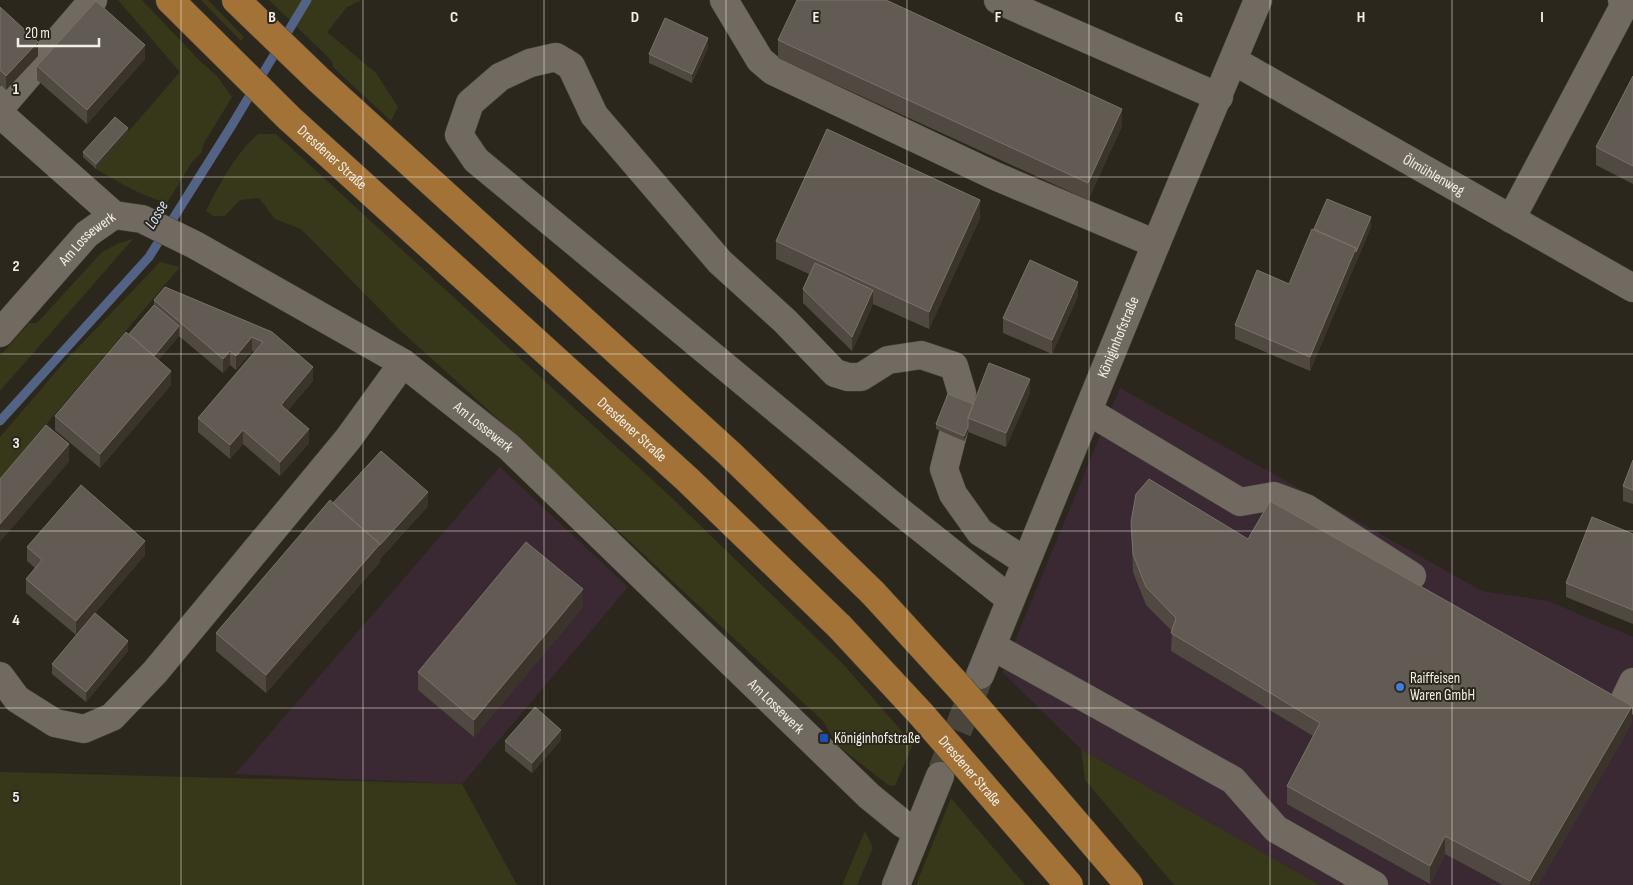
<svg xmlns="http://www.w3.org/2000/svg" width="1633" height="885" viewBox="0 0 1633 885" font-family="'Sofia Sans Condensed',sans-serif">
<style>
.commercial{fill:#3a2933}
.green{fill:#363819}
.lines{fill:none;stroke-linecap:round;stroke-linejoin:round}
.stream{stroke:#526386;stroke-width:9}
.minor-tunnel{stroke:#4a453b;stroke-width:28;stroke-dasharray:28 14;stroke-linecap:butt}
.minor-casing{stroke:#49453d;stroke-width:29}
.major-casing{stroke:#49453d;stroke-width:29}
.minor{stroke:#716a60;stroke-width:28}
.major{stroke:#a27236;stroke-width:28}
.major-bridge-casing{stroke:#49453d;stroke-width:29;stroke-linecap:butt}
.major-bridge{stroke:#a27236;stroke-width:28}
.wall{fill:#504941}
.shaded-wall{fill:#3a342b}
.building{fill:#625b53;stroke:#78726a}
.grid{fill:none;stroke:#f2efe8;stroke-width:1;stroke-opacity:0.55}
.shop-dot{fill:#3f7fe0;stroke:#2c271d;stroke-width:2}
.transit-dot{fill:#1a4fb4;stroke:#2c271d;stroke-width:2}
.labels{text-anchor:middle;dominant-baseline:central;stroke-width:4;stroke-linejoin:round;paint-order:stroke}
.street-label{font-size:15px;fill:#f2efe8;stroke:#2c271d}
.poi-label{font-size:15px;fill:#f2efe8;stroke:#2c271d;text-anchor:start}
.water-label{font-size:16px;font-style:italic;fill:#d6e3fb;stroke:#2c271d}
.grid-label{font-size:16px;text-anchor:middle;font-weight:bold;fill:#f2efe8;stroke:#2c271d;stroke-width:4;stroke-linejoin:round;paint-order:stroke}
</style>
<rect width="100%" height="100%" fill="#2c271d"/>
<path class="commercial" d="M1120,388L1482,591L1548,601L1633,637V885H1320L1081,749L1002,672Z
M500,467L628,587L462,784L235,774Z"/>
<path class="green" d="M118,0H142L200,61L217,76L232,97L204,143L201,153L192,162L167,203C141,196 119,182 96,169L180,72Z
M201,0H208L244,37L241,41Z
M269,0H362L347,7L327,32L376,73L398,107L391,121L334,68L331,60Z
M258,134H276L672,498L843,664L913,744L895,786L888,785L837,745L823,721L473,396L402,332L301,229L275,219L259,198L240,200L225,216H213L206,211C220,183 235,154 258,134Z
M133,239L0,391V356L29,323H37L102,252L119,243Z
M160,262L180,267L0,479V437L67,359Z
M1081,749L1320,885H1174L1085,780Z
M0,772L462,784L517,885H0Z
M951,798L1025,885H916Z
M865,831L873,848L857,885H842Z"/>
<g class="lines">
<path class="stream" d="M0,421L149,257L232,125L307,0"/>
<path class="minor-tunnel" d="M942,770L978,680"/>
<defs>
<g id="minor">
<path d="M724,0L760,60L773,71L995,176L1156,244"/>
<path d="M998,0L1219,97"/>
<path id="s1" d="M1234,61L1633,288"/>
<path d="M0,108L93,0"/>
<path d="M0,114L114,215"/>
<path d="M1511,219L1626,2L1622,0"/>
<path id="s2" d="M0,333L87,234L114,215L142,219L195,245L403,363L509,447L869,796L902,823L917,832"/>
<path d="M1088,411L1240,502L1274,496L1306,508L1412,576"/>
<path d="M1010,599L903,514L476,160L459,135L470,103L500,77L530,63L556,57L571,66L594,115L720,262L785,321L835,373L848,377H861L888,360L921,355L954,366L962,393L956,422L944,469L953,494L980,532L1025,561"/>
<path d="M992,646L1233,780L1276,829L1374,885"/>
<path id="s3" d="M980,675L1156,244L1258,0"/>
<path d="M0,676L17,699L55,723L84,729L112,717L155,672L348,439L403,363"/>
<path d="M1622,705L1633,682"/>
<path d="M896,885L940,776"/>
</g>
<g id="major">
<path id="s4" d="M170,0L289,118L688,480L840,627"/>
<path d="M236,0L318,79L730,454L873,593"/>
</g>
</defs>
<use href="#minor" class="minor-casing"/>
<use href="#major" class="major-casing"/>
<use href="#minor" class="minor"/>
<use href="#major" class="major"/>
<defs>
<g id="major-bridge">
<path d="M873,593L960,688L1129,885"/>
<path id="s5" d="M840,627L921,714L1069,885"/>
</g>
</defs>
<use href="#major-bridge" class="major-bridge-casing"/>
<use href="#major-bridge" class="major-bridge"/>
</g>
<path class="wall" d="M0,7L38,56L6,90L0,84Z
M778,40L1122,126L1088,200L778,58Z
M708,48L692,83L649,63V54Z
M145,59L87,124L37,80V66Z
M1633,76V184L1596,165V147Z
M128,133L96,169L83,157V152Z
M980,218L929,329L873,304L852,351L803,303V289L809,274L776,259V241Z
M1371,227L1310,371L1235,339V325L1289,284L1314,229Z
M1078,296L1052,354L1003,333V318Z
M154,300L272,332L313,381L288,410L309,443L280,476L243,444L230,459L198,432V418L255,352L252,351L236,370L230,365L223,373L179,336L158,360L171,385L100,468L55,430V416L129,334L154,305Z
M1030,393L1006,447L968,432L964,441L936,429V424Z
M1633,460V504L1623,501V486Z
M333,503L428,506L380,559V562L266,693L216,651V633Z
M1131,522L1248,539L1632,723L1538,885H1503L1445,854L1430,884L1287,804V786L1313,736L1171,651L1172,631L1146,605L1133,572Z
M1633,534V624L1566,597V583Z
M27,547L145,555L95,613L128,651L86,702L52,674V664L76,635L26,593V579L35,568L27,561Z
M583,607L474,737L418,690V672Z
M561,740L532,773L505,751V741Z"/>
<path class="shaded-wall" d="M708,38V48L692,83V74Z
M38,42V56L6,90V76Z
M145,45V59L87,124V110Z
M1122,109V126L1088,200V183Z
M128,128V133L96,169V164Z
M980,200V218L929,329V312Z
M1371,217V227L1310,371V357L1356,248Z
M1078,282V296L1052,354V340Z
M873,290V304L852,351V337Z
M179,326V336L152,368V358Z
M252,337V351L236,370V356Z
M230,351V365L223,373V359Z
M313,367V381L281,419V405Z
M171,371V385L100,468V454Z
M1030,379V393L1006,447V433Z
M968,427V432L964,441V436Z
M309,429V443L280,476V462Z
M243,430V444L230,459V445Z
M69,444V462L0,542V524Z
M428,492V506L380,559V562L266,693V675L380,544Z
M145,541V555L76,635V621Z
M583,589V607L474,737V720Z
M128,641V651L86,702V692Z
M1632,706V723L1538,885H1530V881Z
M561,730V740L532,773V763Z
M1445,836V854L1430,884V866Z"/>
<path class="building" d="M797,0H886L1122,109L1088,183L778,40Z
M96,1L145,45L87,110L37,66Z
M0,7L38,42L6,76L0,70Z
M665,18L708,38L692,74L649,54Z
M1633,76V166L1596,147Z
M115,117L128,128L96,164L83,152Z
M827,129L980,200L929,312L776,241Z
M1327,199L1371,217L1356,252V248L1314,229Z
M1312,229L1356,248L1310,357L1235,325L1257,270L1289,284Z
M1030,260L1078,282L1052,340L1003,318Z
M815,263L873,290L852,337L803,289Z
M165,287L272,332L313,367L281,405L309,429L280,462L243,430L230,445L198,418L263,342L252,337L236,356L230,351L223,359L154,300Z
M154,305L179,326L154,356L129,334Z
M126,332L171,371L100,454L55,416Z
M989,363L1030,379L1006,433L968,418Z
M948,394L973,404L968,418V427L964,436L936,424Z
M46,425L69,444L0,524V479Z
M381,451L428,492L380,545V544L333,503Z
M1633,460V490L1623,486Z
M1149,479L1248,539L1270,501L1632,706L1530,881L1445,836L1430,866L1287,786L1320,723L1171,633L1176,618L1146,587L1133,554L1131,522L1136,494Z
M81,485L145,541L76,621L26,579L42,560L27,547Z
M330,500L380,544L266,675L216,633Z
M1592,517L1633,534V610L1566,583Z
M526,542L583,589L474,720L418,672Z
M95,613L128,641L86,692L52,664Z
M535,707L561,730L532,763L505,741Z"/>
<path class="grid" d="M181,0V885M363,0V885M544,0V885M726,0V885M907,0V885M1089,0V885M1270,0V885M1452,0V885M0,177H1633M0,354H1633M0,531H1633M0,708H1633"/>
<circle class="shop-dot" cx="1400" cy="687" r="5"/>
<rect class="transit-dot" x="819" y="733" width="10" height="10" rx="2.5"/>
<g class="labels">
<g class="street-label">
<text stroke="none"><textPath href="#s4" startOffset="226">Dresdener Straße</textPath></text>
<text stroke="none"><textPath href="#s1" startOffset="230">Ölmühlenweg</textPath></text>
<text stroke="none"><textPath href="#s2" startOffset="129">Am Lossewerk</textPath></text>
<text stroke="none"><textPath href="#s3" startOffset="365">Königinhofstraße</textPath></text>
<text stroke="none"><textPath href="#s2" startOffset="594">Am Lossewerk</textPath></text>
<text stroke="none"><textPath href="#s4" startOffset="631">Dresdener Straße</textPath></text>
<text stroke="none"><textPath href="#s2" startOffset="999">Am Lossewerk</textPath></text>
<text stroke="none"><textPath href="#s5" startOffset="194">Dresdener Straße</textPath></text>
</g>
<g class="poi-label">
<text x="1410" y="678">Raiffeisen<tspan x="1410" dy="17">Waren GmbH</tspan></text>
<text x="834" y="738">Königinhofstraße</text>
</g>
<g class="water-label">
<text transform="translate(157 215) rotate(-59)">Losse</text>
</g>
</g>
<g class="grid-label">
<text x="272" y="22">B</text>
<text x="454" y="22">C</text>
<text x="635" y="22">D</text>
<text x="816" y="22">E</text>
<text x="998" y="22">F</text>
<text x="1179" y="22">G</text>
<text x="1361" y="22">H</text>
<text x="1542" y="22">I</text>
<text x="16" y="94">1</text>
<text x="16" y="271">2</text>
<text x="16" y="448">3</text>
<text x="16" y="625">4</text>
<text x="16" y="802">5</text>
</g>
<path d="M18 38v8h81v-8" fill="none" stroke="#f2efe8" stroke-width="2.5"/>
<text x="25" y="38" font-size="15" fill="#f2efe8" stroke="#2c271d" stroke-width="4" paint-order="stroke">20 m</text>
</svg>
